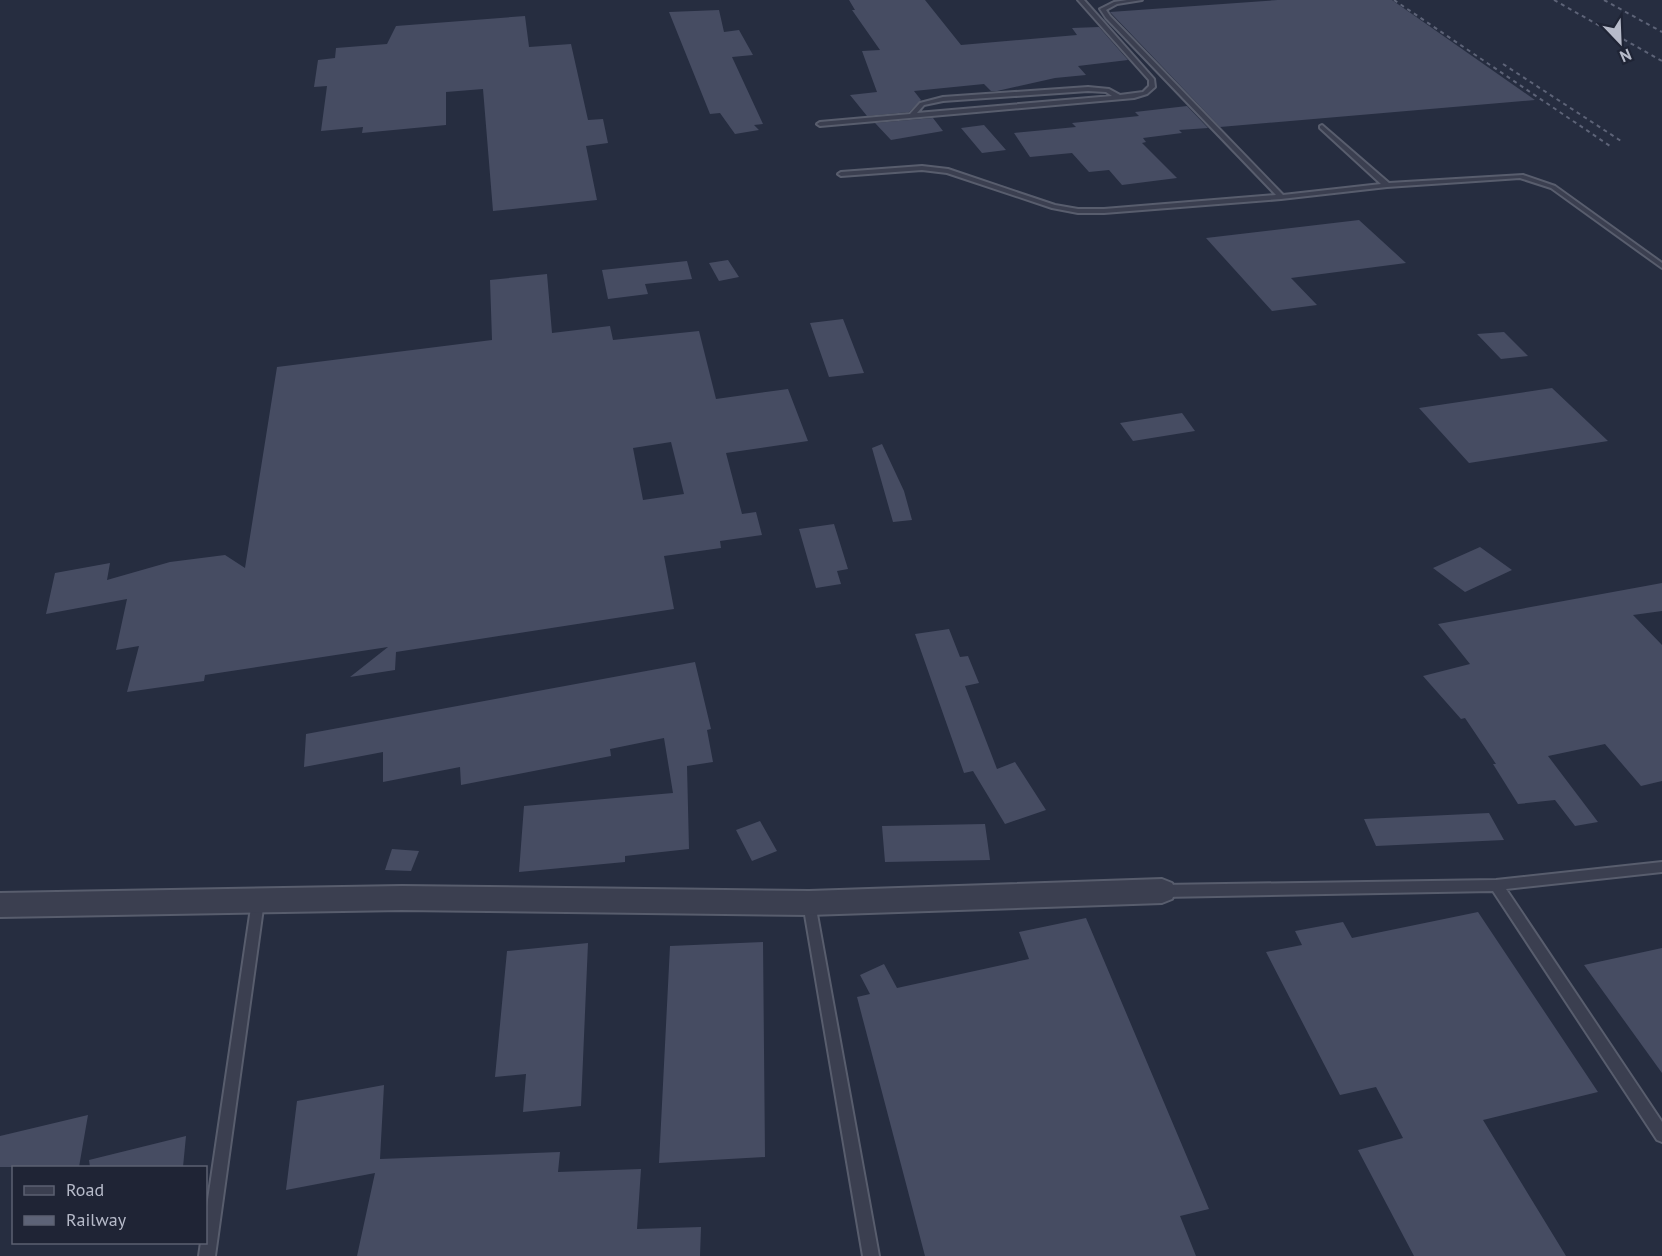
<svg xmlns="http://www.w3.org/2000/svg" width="1662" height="1256" viewBox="0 0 1662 1256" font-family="'PT Sans',sans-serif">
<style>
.building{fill:#464c62;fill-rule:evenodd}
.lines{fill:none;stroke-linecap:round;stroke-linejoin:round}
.lane-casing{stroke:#585d6d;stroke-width:4}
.street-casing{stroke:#585d6d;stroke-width:4}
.lane{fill:#3b3f50;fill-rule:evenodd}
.street{fill:#3b3f50;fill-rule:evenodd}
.rail{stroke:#5d6377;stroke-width:2;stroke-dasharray:4 4;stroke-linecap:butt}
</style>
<rect width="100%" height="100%" fill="#262d40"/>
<path class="building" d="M849,0H925L961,45L1077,35L1072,28L1099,27L1128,60L1078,66L1086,75L1055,78L997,91H991L984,84L914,91L921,100L909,112L867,116L850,95L877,92L862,51L880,50L852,10H855Z
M1278,0H1392L1535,100L1220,127L1110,12Z
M719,10L724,32L739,30L753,55L732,57L763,124L754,125L759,130L735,134L720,113L710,114L669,12Z
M525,16L529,47L571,44L588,120L603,119L608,143L586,146L597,200L493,211L483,89L446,92V125L362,133L363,127L321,131L327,86L314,87L318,60L335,58L336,48L387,44L396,26Z
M1187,106L1208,128L1179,130L1182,133L1143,138L1146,142L1142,143L1177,178L1122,185L1109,170L1089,172L1072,153L1030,157L1014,133L1076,127L1072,123L1139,116L1135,112Z
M933,118L943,131L891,140L875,123Z
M984,125L1006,150L982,153L961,128Z
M1359,220L1406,263L1291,278L1317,305L1272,311L1206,238Z
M728,260L739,277L719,281L709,263Z
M687,261L692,279L645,284L648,294L608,299L602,270Z
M547,274L552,333L610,326L613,340L699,331L716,399L788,389L808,441L726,453L742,514L756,512L762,535L720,541L721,548L664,556L674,609L396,652L395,670L350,677L388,647L205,675L204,681L127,692L139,646L116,650L127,599L46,614L55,573L110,563L107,580L170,562L225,555L245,568L277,367L492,340L490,280ZM671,442L684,494L643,500L633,448Z
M843,319L864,373L829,377L810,323Z
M1504,332L1528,356L1501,359L1477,334Z
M1552,388L1608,441L1469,463L1419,408Z
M1182,413L1195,431L1133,441L1120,423Z
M882,444L904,491L912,520L893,522L872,448Z
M834,524L848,569L837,571L841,584L816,588L799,529Z
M1480,547L1512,570L1465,592L1433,568Z
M1662,583V611L1633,615L1662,645V781L1641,786L1605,744L1548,756L1598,822L1575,826L1555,800L1518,804L1493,764H1496L1465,718L1461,719L1423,676L1470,664L1438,624Z
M949,629L960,657L968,656L979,683L965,686L997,769L1015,762L1046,810L1005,824L973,771L964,773L915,634Z
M695,662L711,729L707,730L713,762L687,766L689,849L625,856V862L519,872L524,806L673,793L664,738L610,749L611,756L461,785L460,767L383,782V752L304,767L306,734Z
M1489,813L1504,840L1376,846L1364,819Z
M760,821L777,851L752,861L736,830Z
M985,824L990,860L885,862L882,826Z
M392,849L419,851L411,871L385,870Z
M1478,912L1598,1092L1483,1120L1566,1256H1414L1358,1150L1403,1138L1376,1087L1340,1095L1266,952L1302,945L1295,931L1343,922L1352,938Z
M1086,918L1209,1209L1180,1216L1196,1256H925L857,997L870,994L860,975L884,964L897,988L1029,959L1019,932Z
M763,942L765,1157L659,1163L670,946Z
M588,943L581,1106L523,1112L526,1074L495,1077L507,951Z
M1662,948V1073L1584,965Z
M384,1085L380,1159L560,1152L558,1172L641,1169L637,1229L701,1227L700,1256H357L375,1173L286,1190L297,1101Z
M88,1115L79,1167H0V1136Z
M186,1136L183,1167H90L89,1160Z"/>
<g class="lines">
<defs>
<path id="lane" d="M1078,0H1084L1154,79L1155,87L1147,94L1134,98L820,126L817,124L820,122L910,114L920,103L943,97L1088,87L1109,89L1120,95L1143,92L1149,86V80ZM1088,91L1106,92L1112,96L917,113L924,105L943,101Z
M1127,0H1142L1117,4L1106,10L1110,16L1283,195L1381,184L1320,128V126L1322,125L1389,183L1523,175L1555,186L1662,263V268L1551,188L1520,178L1387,187L1281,199L1104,213H1078L1052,208L947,173L922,170L841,176L838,174L841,172L922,166L948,169L1055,205L1078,209H1104L1276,195L1106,18L1100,9L1114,2Z
M1662,862V872L1506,889L1662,1122V1142L1657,1140L1493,891L1162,897L1158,895L1156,891L1158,887L1162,885L1496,880Z
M258,895L263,897L264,901L215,1256H199L201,1242H206V1213L252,901L253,897Z
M809,897L814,899L815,903L879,1256H863L803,903L804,899Z"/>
<path id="street" d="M1162,879L1172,883L1176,891L1172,899L1162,903L809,915L402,910L0,917V893L402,886L809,891Z"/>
</defs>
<use href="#lane" class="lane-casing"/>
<use href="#street" class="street-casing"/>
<use href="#lane" class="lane"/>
<use href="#street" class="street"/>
<path class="rail" d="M1394,0L1610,146
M1554,0L1662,61
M1604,0L1662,32
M1503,64L1621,141"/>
</g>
<rect x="12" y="1166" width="195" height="78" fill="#1f2435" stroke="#5c6071" stroke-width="1.5"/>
<rect x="24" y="1186" width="30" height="9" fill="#3b3f50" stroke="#5c6071" stroke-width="1.5"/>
<text x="66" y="1196" font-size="18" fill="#b7bbca">Road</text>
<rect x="24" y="1216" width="30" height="9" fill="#5d6377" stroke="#5c6071" stroke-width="1.5"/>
<text x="66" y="1226" font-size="18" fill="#b7bbca">Railway</text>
<g transform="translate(1620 42) rotate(157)" stroke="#1f2435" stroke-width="4.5" paint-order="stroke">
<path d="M0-4.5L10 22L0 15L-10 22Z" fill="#b7bbca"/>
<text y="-9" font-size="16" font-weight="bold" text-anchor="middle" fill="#b7bbca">N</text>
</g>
</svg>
